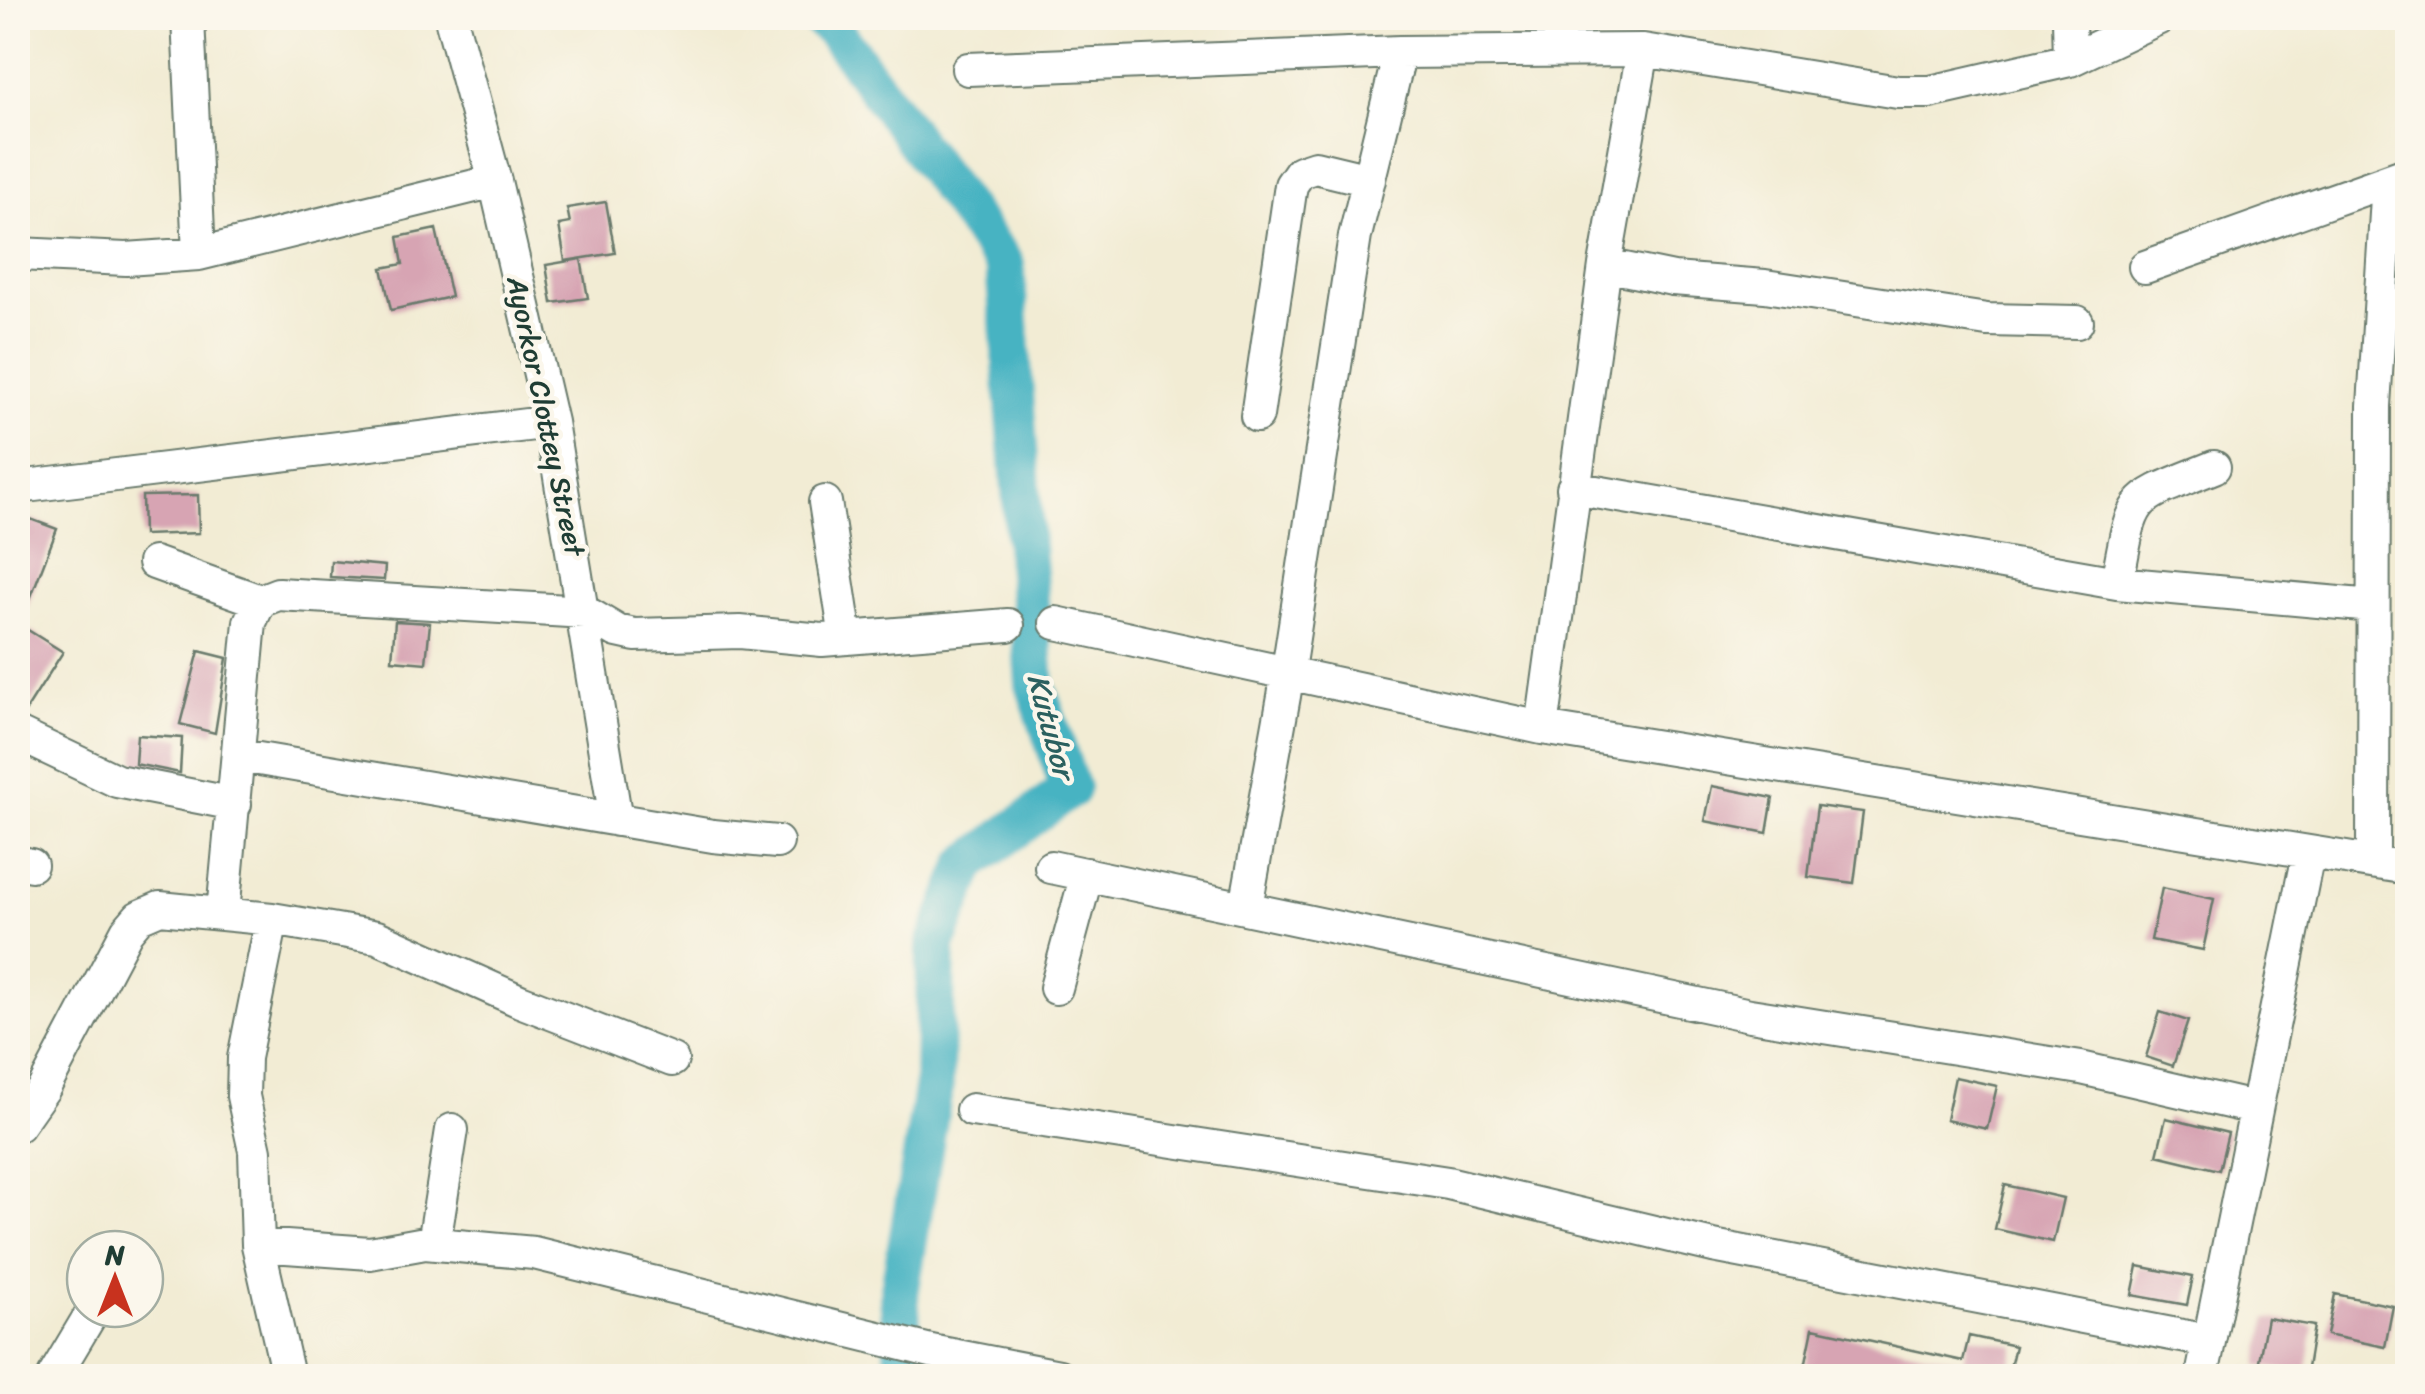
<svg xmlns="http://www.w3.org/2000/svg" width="2425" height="1394" viewBox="0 0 2425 1394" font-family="Sriracha,sans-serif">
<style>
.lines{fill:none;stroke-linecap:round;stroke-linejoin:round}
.river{stroke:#46b3c2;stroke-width:40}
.building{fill:#d7a4b3}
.minor-casing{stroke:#697a6c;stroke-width:36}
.minor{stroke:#fff;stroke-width:32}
.labels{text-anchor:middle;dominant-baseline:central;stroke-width:9;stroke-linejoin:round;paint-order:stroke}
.street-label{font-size:28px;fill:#1f3d34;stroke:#fbf7ec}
.water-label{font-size:30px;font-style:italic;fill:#2b605f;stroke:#fbf7ec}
</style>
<rect width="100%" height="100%" fill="#fbf7ec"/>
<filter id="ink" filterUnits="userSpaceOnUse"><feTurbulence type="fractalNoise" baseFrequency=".01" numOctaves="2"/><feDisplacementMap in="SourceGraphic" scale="20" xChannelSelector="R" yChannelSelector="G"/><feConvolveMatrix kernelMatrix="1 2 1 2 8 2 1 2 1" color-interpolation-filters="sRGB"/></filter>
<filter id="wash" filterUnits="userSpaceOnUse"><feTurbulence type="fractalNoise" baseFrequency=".0048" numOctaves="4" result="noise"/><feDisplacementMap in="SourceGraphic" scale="40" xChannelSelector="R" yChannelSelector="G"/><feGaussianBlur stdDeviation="2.25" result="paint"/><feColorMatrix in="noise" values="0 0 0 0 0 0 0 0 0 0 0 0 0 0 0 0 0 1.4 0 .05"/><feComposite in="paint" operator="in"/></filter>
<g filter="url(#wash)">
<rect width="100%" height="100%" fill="#f2ecd4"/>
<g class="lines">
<path class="river" d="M819,18L833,29L1005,265L1035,684L1070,789L968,864L936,943L934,1084L899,1295L905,1376"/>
</g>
<g id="blocks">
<path class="building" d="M606,202L615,253L565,261L559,225L570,223L567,208Z
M436,229L451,297L391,310L382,268L403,264L398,237Z
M581,259L588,298L552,303L546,265Z
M198,495L199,533L143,535L142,496Z
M25,517L57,529L20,625L63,652L23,715L18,714V537Z
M331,561L385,566L384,580L330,577Z
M395,621L430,623L426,663L392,660Z
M199,651L227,658L215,733L180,724Z
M137,735L182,738L180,773L135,764Z
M1712,786L1773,798L1767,833L1705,821Z
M1817,806L1863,812L1854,883L1808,877Z
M2162,888L2214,899L2203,950L2151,940Z
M2160,1012L2188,1021L2173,1066L2146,1057Z
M1955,1077L1997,1086L1987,1129L1946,1120Z
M2166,1118L2228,1133L2219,1170L2157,1155Z
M2005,1185L2063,1198L2053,1242L1995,1229Z
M2138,1266L2193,1277L2187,1305L2132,1295Z
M2335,1294L2393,1306L2385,1347L2327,1335Z
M2267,1318L2314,1326L2306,1374L2258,1366Z
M1813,1328L1963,1361L1969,1336L2015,1346L2008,1376H1803Z"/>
</g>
</g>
<g filter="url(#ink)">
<use href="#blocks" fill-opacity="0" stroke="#697a6c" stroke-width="2.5"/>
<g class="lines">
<defs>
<path id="minor" d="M188,18L199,254
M451,18L495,181L551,422L616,820
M2069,18L2070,60
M968,69L1400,52L1643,50L1898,92H1930L2070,60L2159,18
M18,254L126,259L199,254L495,181
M1605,265L1673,279L1765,286L1987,320L2077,322
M2145,267L2403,175
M1257,416L1291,185L1300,172L1315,167L1369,180
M18,487L551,422
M1573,488L2117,583L2373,606
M825,502L846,638
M154,563L260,601
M2117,583C2134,491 2128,502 2214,467
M1056,623L1542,728L2408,868
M1542,728L1605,265L1643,50
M18,734L117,781L235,804
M241,756L713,836L777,842
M2373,861L2374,406L2388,181
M18,862L31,865
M1051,867L1750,1015L2081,1068L2254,1108
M1246,907L1284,696L1355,236L1400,52
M223,913L250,622L260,601L278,594L585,612L617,631L635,635L740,632L822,640L1008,625
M272,919L244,1058L243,1096L255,1151L258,1245L288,1376
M1056,988L1087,874
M972,1110L1448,1183L1713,1246L2208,1341
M18,1125L44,1088L127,931L139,917L160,908L272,919L377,937L520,1001L672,1060
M434,1243L452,1130
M258,1245L370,1253L425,1243L534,1253L931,1351L1059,1376
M54,1376L94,1309
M2202,1376L2308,854"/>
</defs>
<use href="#minor" class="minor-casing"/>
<use href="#minor" class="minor"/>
</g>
</g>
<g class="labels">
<g class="street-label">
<text transform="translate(546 416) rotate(78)">Ayorkor Clottey Street</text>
</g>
<g class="water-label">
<text transform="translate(1051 726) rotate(75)">Kutubor</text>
</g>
</g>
<rect width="2425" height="1394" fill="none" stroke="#fbf7ec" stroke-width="60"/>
<g transform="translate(115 1279)"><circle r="48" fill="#fbf7ec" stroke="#a3ada2" stroke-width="2.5"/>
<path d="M0-8L18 38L0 25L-18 38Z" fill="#c8321e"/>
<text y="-15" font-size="28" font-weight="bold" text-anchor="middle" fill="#1f3d34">N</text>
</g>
</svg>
